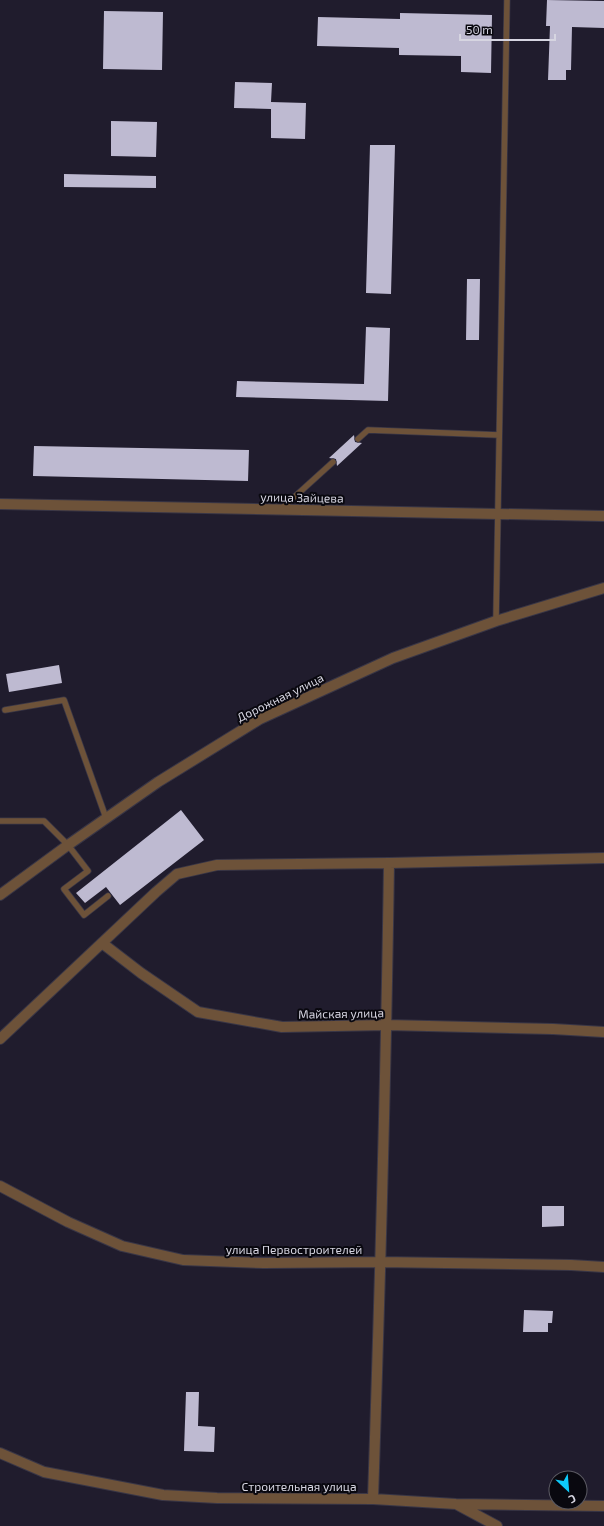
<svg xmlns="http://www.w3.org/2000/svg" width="604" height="1526" viewBox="0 0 604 1526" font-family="'Exo 2',sans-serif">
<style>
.building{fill:#bebad1}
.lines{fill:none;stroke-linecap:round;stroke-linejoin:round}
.service-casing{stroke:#393646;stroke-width:7}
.minor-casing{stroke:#393646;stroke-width:12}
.tertiary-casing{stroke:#393646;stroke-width:12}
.service{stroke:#6d5239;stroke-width:5.5}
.minor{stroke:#6d5239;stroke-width:10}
.tertiary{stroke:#6d5239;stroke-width:10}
.labels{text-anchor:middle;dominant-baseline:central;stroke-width:4;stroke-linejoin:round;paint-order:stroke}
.street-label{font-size:12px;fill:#d6d5e1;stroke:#09080f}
</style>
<rect width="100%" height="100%" fill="#201c2d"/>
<path class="building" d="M547,0L604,1V28L572,27L571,70H566V80H548L550,26H546Z
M104,11L163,12L162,70L103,69Z
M400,13L492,15L491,73L461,72V56L399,55V48L317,46L318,17L400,19Z
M235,82L272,83L271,102L306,103L305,139L271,138V109L234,108Z
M111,121L157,122L156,157L111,156Z
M370,145H395L391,294L366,293Z
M64,174L156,176V188L64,187Z
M467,279H480L479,340H466Z
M366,327L390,328L388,401L236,397L237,381L364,384Z
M354,435L355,442L362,443L337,466L336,459L329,458Z
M34,446L249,450L248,481L33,476Z
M59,665L62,683L9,692L6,674Z
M181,810L204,840L120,905L106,887L85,903L76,893Z
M542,1206H564V1226L542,1227Z
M524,1310L553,1311L552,1323H548V1332H523Z
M186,1392H199L198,1426L215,1427L214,1452L184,1451Z"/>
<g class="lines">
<defs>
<path id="service" d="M358,439L368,430L499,435
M280,510L333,462
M496,621L507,0
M5,710L64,700L106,818
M0,821H44L68,845L88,871L64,889L84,915L108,896"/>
<path id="minor" d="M0,504L604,516
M102,943L141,973L198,1012L282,1027L387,1025L553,1029L604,1032
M0,1039L156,892L177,874L217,865L389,863L604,858
M0,1186L68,1222L122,1246L183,1260L264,1263L381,1262L571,1265L604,1267
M0,1453L44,1472L163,1495L217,1498L373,1499L456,1504L604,1506
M373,1499C380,1287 386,1075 389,863
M458,1505L497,1526"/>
<path id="tertiary" d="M0,895L68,845L158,782L260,719L393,658L496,621L604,588"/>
</defs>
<use href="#service" class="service-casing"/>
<use href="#minor" class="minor-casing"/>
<use href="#tertiary" class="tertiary-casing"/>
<use href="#service" class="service"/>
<use href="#minor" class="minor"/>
<use href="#tertiary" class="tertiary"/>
</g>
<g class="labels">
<g class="street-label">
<text transform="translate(302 497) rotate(1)">улица Зайцева</text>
<text transform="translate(280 697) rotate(-26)">Дорожная улица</text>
<text transform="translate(341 1013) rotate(-1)">Майская улица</text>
<text x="294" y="1249">улица Первостроителей</text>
<text x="299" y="1486">Строительная улица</text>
</g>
</g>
<g transform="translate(568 1490) rotate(154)"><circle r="19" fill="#09080f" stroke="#5b5a63"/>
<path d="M0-3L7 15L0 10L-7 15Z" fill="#0dcafa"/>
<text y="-6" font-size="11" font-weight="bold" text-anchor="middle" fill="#d6d5e1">С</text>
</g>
<path d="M460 34v6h95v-6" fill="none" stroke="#d6d5e1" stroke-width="2"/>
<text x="466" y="34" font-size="12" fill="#d6d5e1" stroke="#09080f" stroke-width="3" paint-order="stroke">50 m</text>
</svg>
